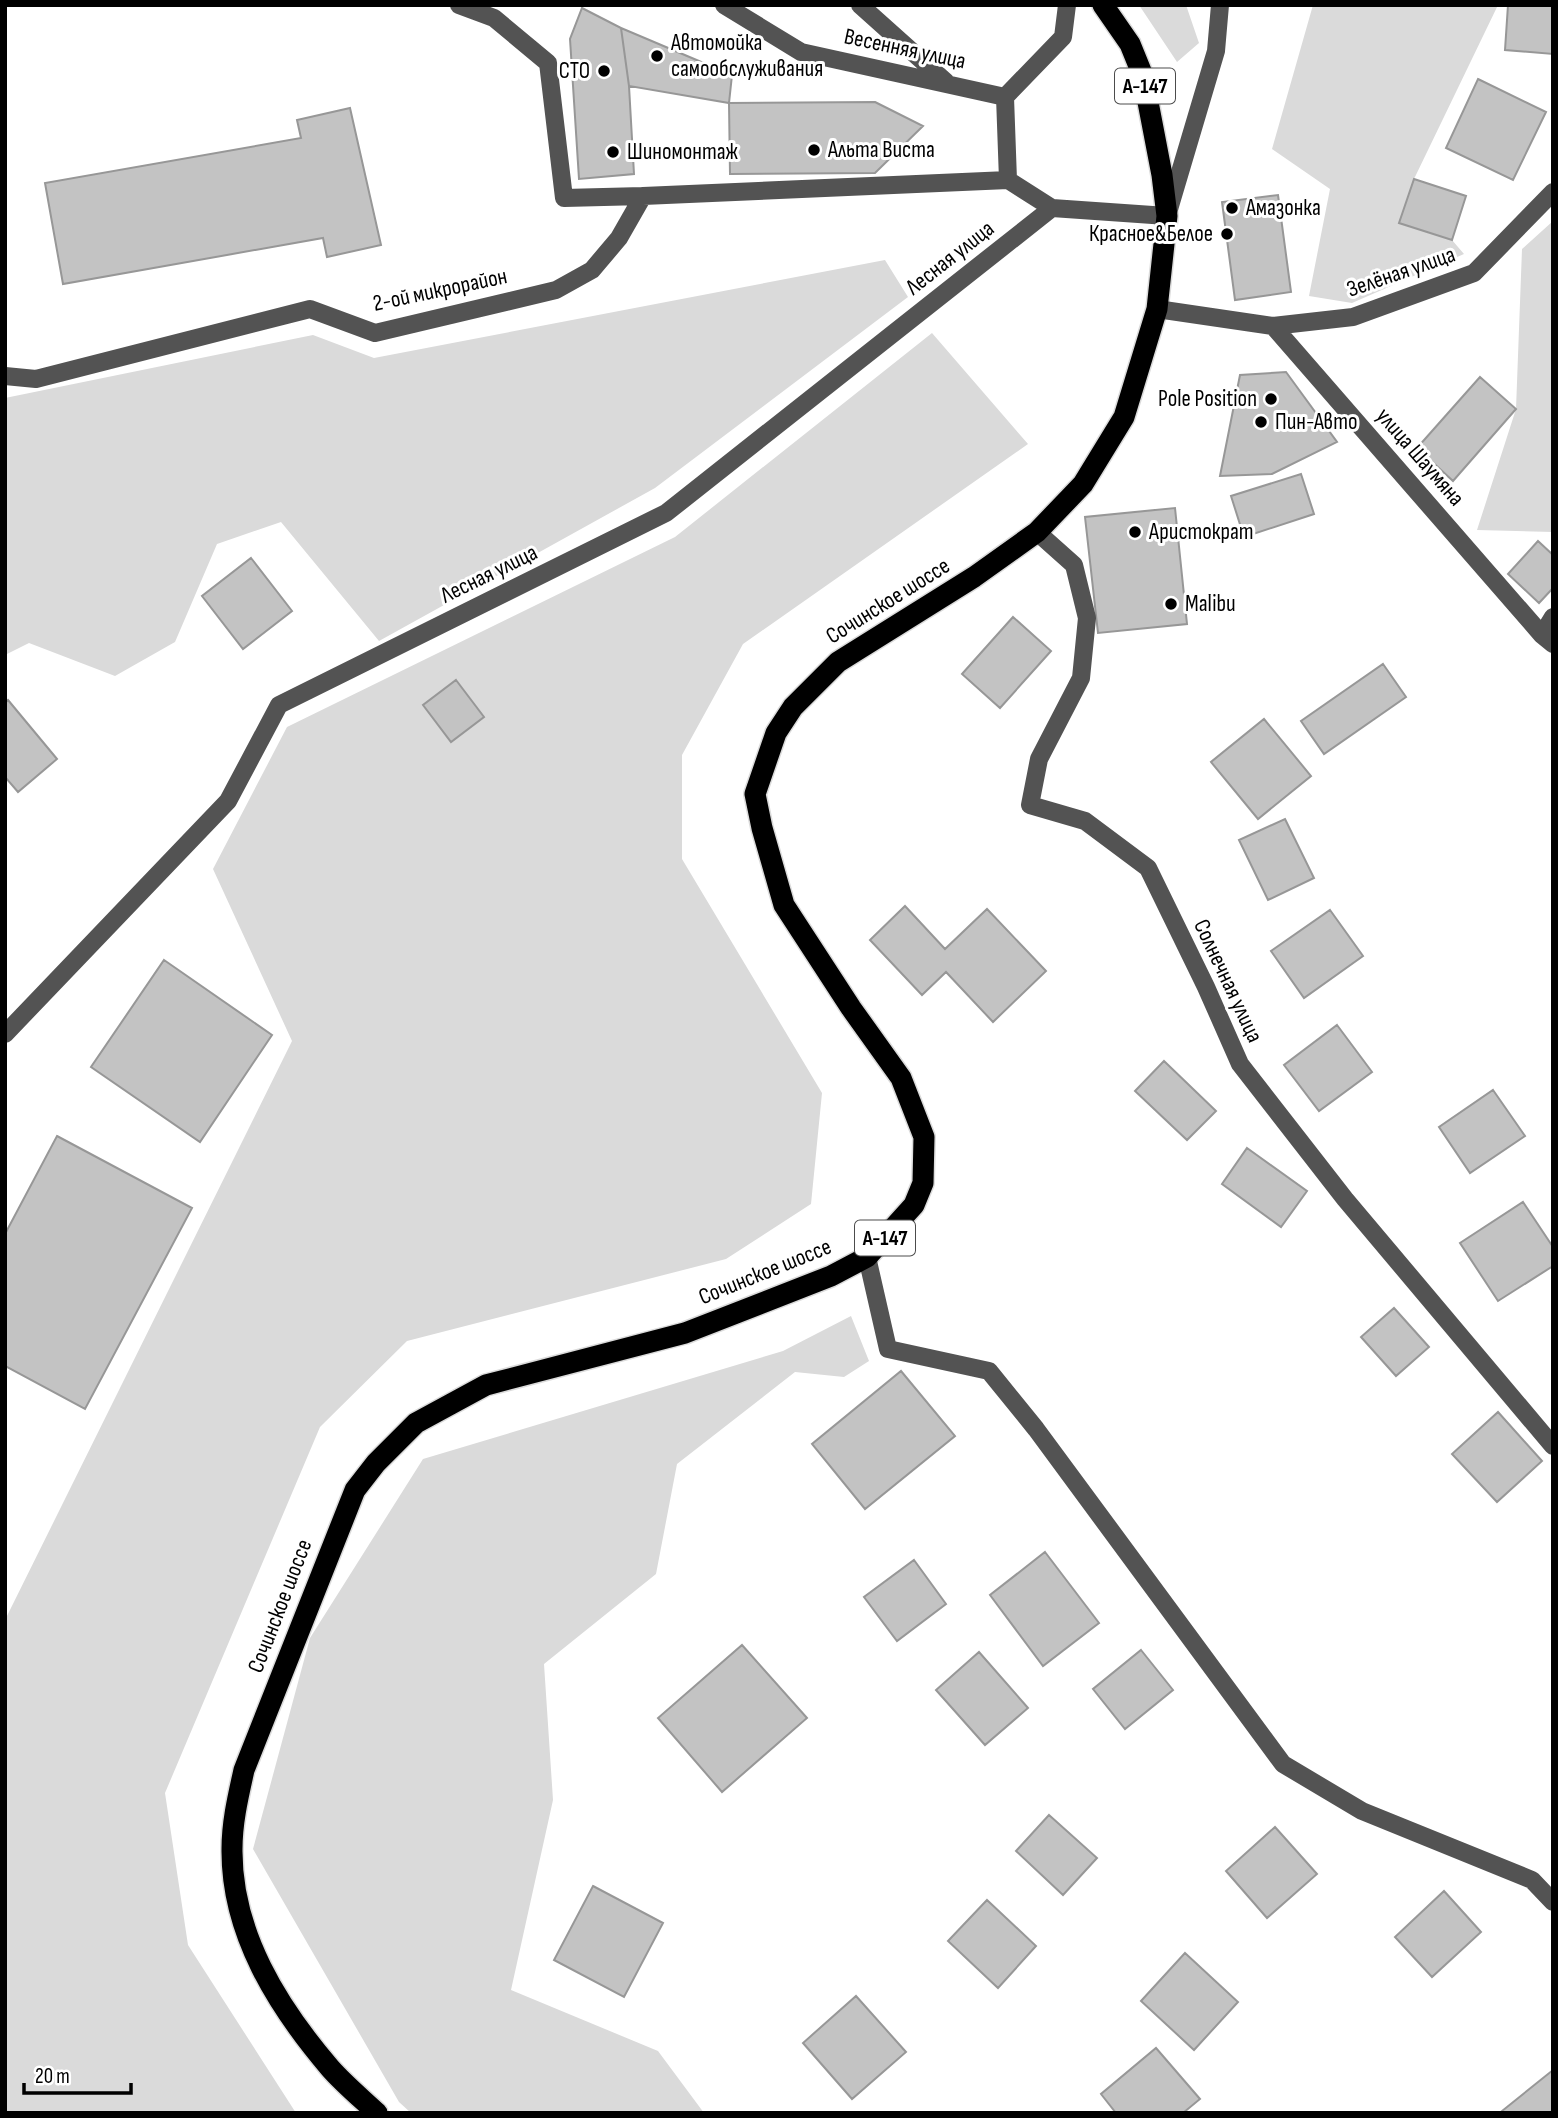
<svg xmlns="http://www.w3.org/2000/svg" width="1558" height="2118" viewBox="0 0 1558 2118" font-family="'Sofia Sans Condensed',sans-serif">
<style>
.green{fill:#dadada}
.building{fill:#c3c3c3;stroke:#979797;stroke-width:2}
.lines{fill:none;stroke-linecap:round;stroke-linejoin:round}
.highway-casing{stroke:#dbdbdb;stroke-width:24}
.minor{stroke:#535353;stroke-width:18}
.highway{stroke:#000;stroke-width:21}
.poi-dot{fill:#000;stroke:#fff;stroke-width:2.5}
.labels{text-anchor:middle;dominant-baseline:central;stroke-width:6;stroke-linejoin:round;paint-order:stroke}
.shield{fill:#fff;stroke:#4c4c4c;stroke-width:2}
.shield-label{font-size:21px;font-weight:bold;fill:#000}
.poi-label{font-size:23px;fill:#000;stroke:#fff;text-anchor:start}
.street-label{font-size:23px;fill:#000;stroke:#fff}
</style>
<rect width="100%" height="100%" fill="#fff"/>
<path class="green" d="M1139,5H1186L1199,43L1177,62Z
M1313,5H1498L1414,179L1400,223L1452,240L1464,254L1352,303L1309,296L1330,189L1272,149Z
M1553,221V532L1477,530L1516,409L1522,249Z
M885,260L908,297L655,488L379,641L281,522L217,544L175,642L115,676L29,643L5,655V398L313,335L374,358Z
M932,333L1028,444L743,644L682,755V859L822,1093L811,1204L726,1259L407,1341L320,1427L165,1793L188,1945L296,2113H5V1620L292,1041L213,869L287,727L675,537Z
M851,1316L869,1361L844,1377L795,1372L677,1464L656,1574L544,1664L553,1800L511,1990L658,2051L704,2113H411L399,2102L253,1849L310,1638L423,1459L783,1351Z"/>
<path class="building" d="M1508,5H1553V54L1505,50Z
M582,8L621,28L629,86L634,174L579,179L570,39Z
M621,28L732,75L729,103L629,86Z
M1478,79L1546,112L1513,180L1446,148Z
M875,102L923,126L875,173L730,174L729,103Z
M350,108L381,245L327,257L323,238L63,284L45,183L301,138L297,120Z
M1414,179L1466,196L1452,240L1399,223Z
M1278,195L1291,292L1235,300L1222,202Z
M1286,372L1337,442L1272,474L1220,476L1240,375Z
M1480,377L1516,409L1453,481L1417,448Z
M1301,474L1314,514L1244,537L1231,496Z
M1175,508L1187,624L1098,633L1085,517Z
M1538,541L1553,555V588L1539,603L1508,574Z
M251,558L292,611L243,649L202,596Z
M1013,617L1051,651L1000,708L962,674Z
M1383,664L1406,697L1324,754L1301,721Z
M456,680L484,717L451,742L423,705Z
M8,700L57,759L18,792L5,777V703Z
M1264,719L1311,776L1258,819L1211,762Z
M1285,819L1314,878L1268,900L1239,840Z
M905,906L945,949L987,909L1046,971L993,1022L946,972L922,995L870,940Z
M1330,910L1363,956L1304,998L1271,951Z
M164,960L272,1035L200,1142L91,1067Z
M1337,1025L1372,1072L1319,1111L1284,1065Z
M1164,1061L1216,1111L1187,1140L1135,1091Z
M1493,1090L1525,1136L1470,1173L1439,1127Z
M57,1136L192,1208L85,1409L5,1366V1234Z
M1247,1148L1307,1191L1281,1227L1222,1184Z
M1523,1202L1553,1247V1266L1498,1301L1460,1243Z
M1394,1308L1429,1347L1396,1376L1361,1337Z
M901,1371L955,1436L865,1509L812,1444Z
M1498,1412L1542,1461L1497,1502L1452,1454Z
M1045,1552L1099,1623L1043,1666L990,1595Z
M914,1560L946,1604L897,1641L864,1597Z
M742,1645L807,1718L722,1792L658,1718Z
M1141,1650L1173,1690L1125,1729L1093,1689Z
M979,1652L1028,1708L985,1745L936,1690Z
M1049,1815L1097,1858L1063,1895L1016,1851Z
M1275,1827L1317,1874L1267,1918L1226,1871Z
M593,1886L663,1923L624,1997L554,1960Z
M1444,1891L1481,1932L1432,1977L1395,1937Z
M987,1900L1036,1946L998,1988L948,1941Z
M1185,1953L1238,2002L1194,2050L1141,2001Z
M856,1996L906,2052L852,2099L803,2043Z
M1156,2048L1200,2099L1183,2113H1116L1101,2094Z
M1553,2070V2113H1504L1502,2111Z"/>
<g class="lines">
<defs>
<path id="highway" d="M377,2113C361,2098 344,2084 330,2068C278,2007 231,1933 232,1849C232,1822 238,1797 244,1770L355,1490L376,1463L416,1423L486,1385L685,1333L831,1276L867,1257L914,1205L923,1183L924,1137L901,1078L851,1008L784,905L762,828L755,794L776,733L793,707L838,662L974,577L1037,532L1083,484L1124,417L1157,309L1167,216L1162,175L1143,76L1130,44L1103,5"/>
</defs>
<use href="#highway" class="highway-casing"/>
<path class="minor" d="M459,5L494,18L548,63L564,198L643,196
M724,5L801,52L1005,97
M860,5L946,82
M1067,5L1063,37L1005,97L1008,180L1052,208L1167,216L1216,51L1220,5
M1157,309L1273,326L1542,635L1553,644
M1273,326L1353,317L1474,273L1553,192
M5,376L36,379L310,309L375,333L556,290L592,270L619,238L643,196L1008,180
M1037,532L1074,565L1087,618L1081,678L1039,759L1030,805L1085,821L1148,868L1206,987L1240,1064L1345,1199L1553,1446
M1542,635L1553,617
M5,1034L228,801L279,705L666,513L1052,208
M867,1257L888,1349L989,1371L1036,1429L1283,1764L1362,1811L1532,1880L1553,1902"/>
<use href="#highway" class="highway"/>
</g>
<g class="poi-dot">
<circle cx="657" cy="56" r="7"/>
<circle cx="604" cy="71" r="7"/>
<circle cx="814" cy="150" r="7"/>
<circle cx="613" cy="152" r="7"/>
<circle cx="1232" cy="208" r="7"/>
<circle cx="1227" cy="234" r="7"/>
<circle cx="1271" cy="399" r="7"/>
<circle cx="1261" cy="422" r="7"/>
<circle cx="1135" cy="532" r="7"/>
<circle cx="1171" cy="604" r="7"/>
</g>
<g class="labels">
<g class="shield">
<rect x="1115" y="68.5" width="60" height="35" rx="5"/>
<rect x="855" y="1220.5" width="60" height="35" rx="5"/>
</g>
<g class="shield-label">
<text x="1145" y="86">А-147</text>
<text x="885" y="1238">А-147</text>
</g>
<g class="poi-label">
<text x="671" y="43">Автомойка<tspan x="671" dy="26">самообслуживания</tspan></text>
<text x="590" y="71" text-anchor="end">СТО</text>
<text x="828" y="150">Альта Виста</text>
<text x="627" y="152">Шиномонтаж</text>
<text x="1246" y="208">Амазонка</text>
<text x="1213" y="234" text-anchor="end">Красное&amp;Белое</text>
<text x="1257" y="399" text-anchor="end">Pole Position</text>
<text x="1275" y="422">Пин-Авто</text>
<text x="1149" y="532">Аристократ</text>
<text x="1185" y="604">Malibu</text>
</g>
<g class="street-label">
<text transform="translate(905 49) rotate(12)">Весенняя улица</text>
<text transform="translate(950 258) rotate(-38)">Лесная улица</text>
<text transform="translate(1401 272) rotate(-19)">Зелёная улица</text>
<text transform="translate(440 290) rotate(-12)">2-ой микрорайон</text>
<text transform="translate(1420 457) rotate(49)">улица Шаумяна</text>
<text transform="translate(489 574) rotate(-26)">Лесная улица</text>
<text transform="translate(888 601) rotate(-32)">Сочинское шоссе</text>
<text transform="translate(1228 981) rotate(65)">Солнечная улица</text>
<text transform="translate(765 1272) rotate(-22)">Сочинское шоссе</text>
<text transform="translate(280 1606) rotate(-69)">Сочинское шоссе</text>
</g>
</g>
<rect width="1558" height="2118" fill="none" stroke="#000000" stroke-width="14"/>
<path d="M24 2083v10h107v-10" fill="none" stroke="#000000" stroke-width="3.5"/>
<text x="35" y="2083" font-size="21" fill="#000000" stroke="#ffffff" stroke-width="5" paint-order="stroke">20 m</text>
</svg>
